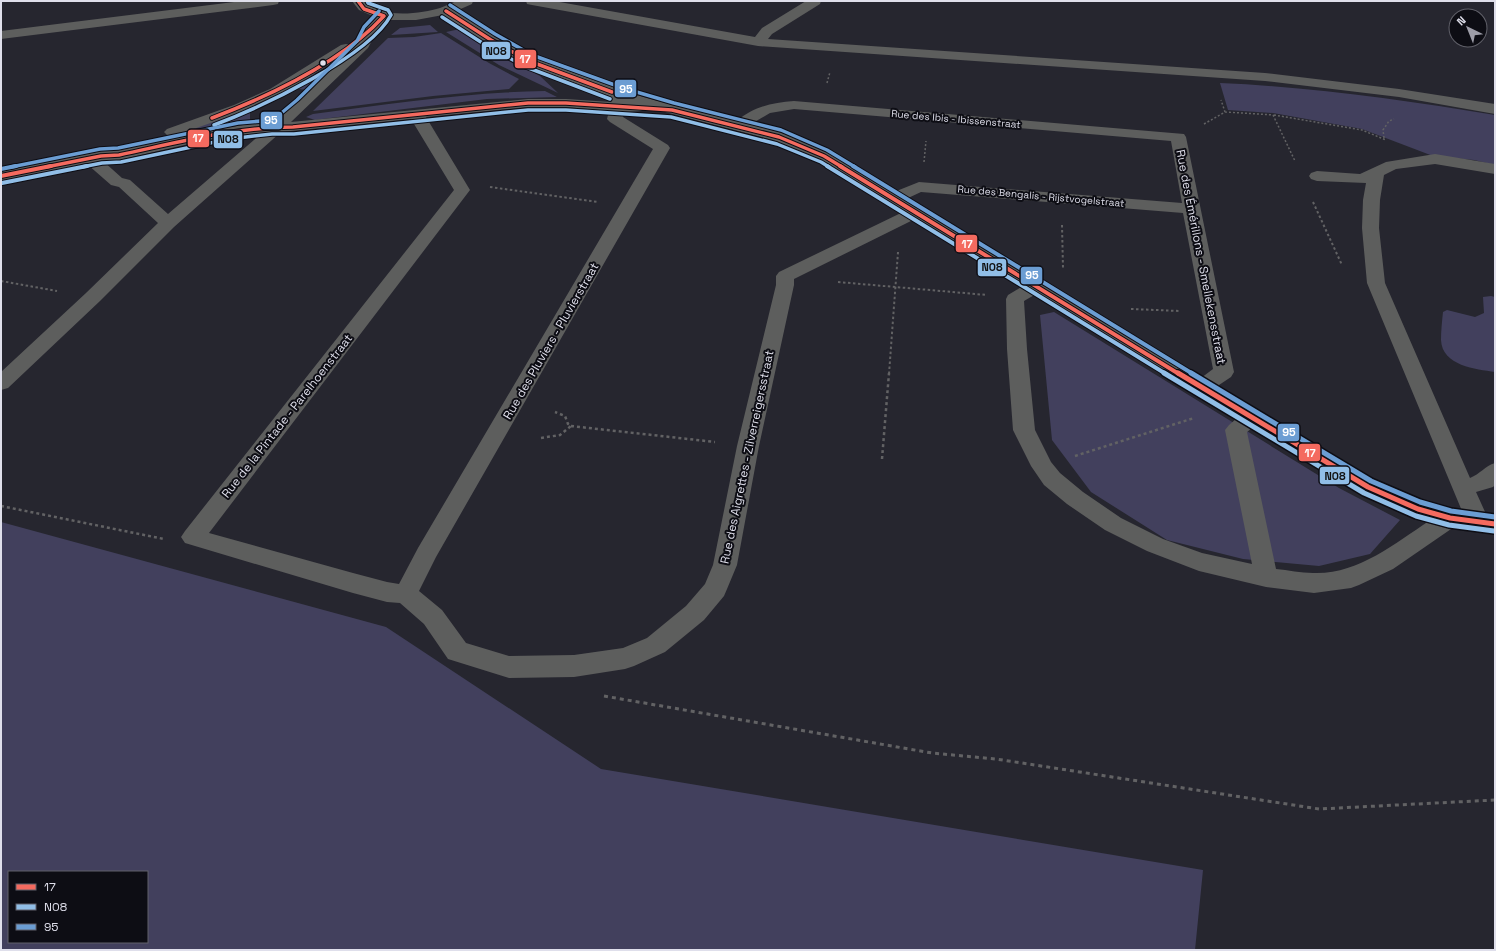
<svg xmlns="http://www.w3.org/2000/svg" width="1496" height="951" viewBox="0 0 1496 951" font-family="'Space Grotesk',sans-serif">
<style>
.green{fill:#42405d;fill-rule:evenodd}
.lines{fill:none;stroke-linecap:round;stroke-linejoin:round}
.path-far3{stroke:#626264;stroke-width:1.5;stroke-dasharray:2 2;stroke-linecap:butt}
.path-far2{stroke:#626264;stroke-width:2;stroke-dasharray:2.5 2.5;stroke-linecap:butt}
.path-far1{stroke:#626264;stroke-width:2.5;stroke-dasharray:3 3;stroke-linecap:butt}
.path{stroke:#626264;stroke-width:3;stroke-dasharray:4 4;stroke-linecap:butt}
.minor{fill:#5d5e5d;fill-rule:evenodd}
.bus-1-far2-casing{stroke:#0d0d14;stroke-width:5.5}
.bus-1-far1-casing{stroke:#0d0d14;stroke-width:6}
.bus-1-casing{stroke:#0d0d14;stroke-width:8}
.bus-2-far2-casing{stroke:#0d0d14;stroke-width:5.5}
.bus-2-far1-casing{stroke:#0d0d14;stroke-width:6}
.bus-2-casing{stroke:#0d0d14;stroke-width:8}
.bus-3-far2-casing{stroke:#0d0d14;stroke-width:5.5}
.bus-3-far1-casing{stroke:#0d0d14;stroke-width:6}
.bus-3-casing{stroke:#0d0d14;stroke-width:8}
.bus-1-far2{stroke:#f46a5f;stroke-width:3.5}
.bus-1-far1{stroke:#f46a5f;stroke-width:4}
.bus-1{stroke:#f46a5f;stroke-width:5}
.bus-2-far2{stroke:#91bee7;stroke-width:3.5}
.bus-2-far1{stroke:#91bee7;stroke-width:4}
.bus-2{stroke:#91bee7;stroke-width:5}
.bus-3-far2{stroke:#6b9dd3;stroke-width:3.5}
.bus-3-far1{stroke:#6b9dd3;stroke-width:4}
.bus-3{stroke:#6b9dd3;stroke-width:5}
.bus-dot{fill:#dfdfeb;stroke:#0d0d14;stroke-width:1.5}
.labels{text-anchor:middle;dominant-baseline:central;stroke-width:4;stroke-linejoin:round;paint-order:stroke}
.far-street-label{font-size:10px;fill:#dfdfeb;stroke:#0d0d14}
.street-label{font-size:12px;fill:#dfdfeb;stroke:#0d0d14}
.line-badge{stroke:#0d0d14;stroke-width:1.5}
.badge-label{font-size:11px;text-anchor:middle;font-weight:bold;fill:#fff}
.pale-badge-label{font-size:11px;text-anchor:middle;font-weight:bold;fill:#111}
</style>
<rect width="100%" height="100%" fill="#26262f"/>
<path class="green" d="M430,25L438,32L391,35L400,28Z
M460,29L482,45L540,76L558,93L499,65L446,32Z
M441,33L489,63L519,79L509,89L433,96L313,111L388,38L414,37Z
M314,74H319L321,77L307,90L291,88Z
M1220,83C1312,87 1404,100 1495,115V165L1474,160L1433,156L1362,129L1273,113L1228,110Z
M545,91L557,97L487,99L322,119L315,120L306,117L313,114C390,104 467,92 545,91Z
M250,107V120L245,124L202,132H192L195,128Z
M1491,296L1495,297V372C1476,369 1442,366 1441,340C1441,331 1442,321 1443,312L1447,310L1475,317L1484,313L1483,297Z
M1054,312L1339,488L1400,520L1370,554L1319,566L1243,559L1167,540L1091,492L1052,440L1040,315Z
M1,522L386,627L601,769L1203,870L1195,950H1ZM9,872H147V942H9Z"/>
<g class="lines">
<path class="path-far3" d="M827,83L830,72
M1225,112L1273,115L1295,161
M1274,115L1362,130L1386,140
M1204,124L1225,112L1221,100
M1384,138L1383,130L1389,121L1394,119
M924,162L926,141"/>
<path class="path-far2" d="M490,187L598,202
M1313,202L1342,265
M1062,225L1063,268
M1,281L57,291
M838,282L987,295
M1131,309L1180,311
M889,374L898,252"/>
<path class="path-far1" d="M571,426L715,442
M541,438L560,435L571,426L568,424L565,416L555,412
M1075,456L1194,418
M882,459L889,373
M1,506L164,539"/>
<path class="path" d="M604,696L932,753L996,759L1319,809L1495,800"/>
<path class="minor" d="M242,1H279L278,4L273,5L1,39V31Z
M352,1H365C379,19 421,14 440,8C446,6 452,2 458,1C462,0 469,1 473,1L472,4L456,11L496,37L534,58L626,92L676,106L737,121C754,106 772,103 794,101L1184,134L1186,137L1234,372L1231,377L1216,387L1376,481L1424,502L1462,511L1367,283L1362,228L1363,200L1366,183L1317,181L1311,179L1309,176L1311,173L1317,171L1360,174L1386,162L1435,154L1495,164V174L1435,164L1396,169L1384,175L1380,200L1379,228L1385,283L1470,478C1480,474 1485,466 1495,463V485L1493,487L1476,492L1486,514L1495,515V533L1478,532L1454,527L1393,569L1359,585L1351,588L1314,593L1266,587L1199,571L1147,551L1105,530L1067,504L1044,485L1031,466L1013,430L1007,349L1006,299L1008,295L1023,286L915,219L794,279V285L759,446L737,565L727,589L724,596L704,620L665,652L634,666L625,669L574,677L509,678L448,659L424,624L400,603L387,602L353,593L185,543L181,537L185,531L454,190L411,119L281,132L174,227L100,301L8,388L1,390V372L86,293L158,223L119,187L111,185L87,164L1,181V171L101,151L119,150L206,131L249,124L273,123L346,54L280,95L244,111L177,135L172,137L167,135L164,132L167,129L234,105L270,89L341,45L346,44L351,45L353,47L357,43L365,28L375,17L359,10ZM443,15L486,43L524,64L612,97L611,102L566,99H528L291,122L368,48L376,33L387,20H416ZM642,106L773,140L818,159L903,212L779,272L776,276V285L737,446L713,565L705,584L686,606L647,638L623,648L574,655L509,656L466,643L442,610L419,591L436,557L670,148L668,145L623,117L624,112L641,111L644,108ZM528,107H566L609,111L607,119L610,122L653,149L418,548L399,584L387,582L353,573L209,533L470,190L426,117ZM794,109L1171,141L1182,203L919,182L894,192L830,153L785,134L751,124L770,113ZM262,133L168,214L130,180L122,178L103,161L119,160L206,140ZM921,192L1183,213L1213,369L1201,378L906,199ZM1036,294L1236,419L1229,425L1225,430L1252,564L1202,553L1163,539L1121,518L1083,492L1060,473L1051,462L1035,430L1027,349L1024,301ZM1252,428C1309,462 1365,502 1429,521C1394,544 1357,575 1313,573C1301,573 1288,570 1276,569L1247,432Z
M526,1H554L755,37L762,28L806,1H821L820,4L772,34L768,39L1265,73L1399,89L1495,104V114L1399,97L1265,81L758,46L532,5L527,4Z"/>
<defs>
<path id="bus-1-far2" d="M446,11L491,40L529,61L612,92
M212,118C269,96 343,61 384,16L364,9L358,1
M46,167L101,156L119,155C176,143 234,127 293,127L528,103H566L672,110L779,137L824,156L842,167"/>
<path id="bus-1-far1" d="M840,166L1179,374
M1,176L51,166"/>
<path id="bus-1" d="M1178,373L1368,487L1418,509L1450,518L1495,524"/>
<path id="bus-2-far2" d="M442,17L487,46L526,67L610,99
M214,125C259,108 369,57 391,15L388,10L368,3L367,1
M82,167L102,163L121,162L229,139L272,134H294L528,110H566L671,117L777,144L821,162L829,167"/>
<path id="bus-2-far1" d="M827,166L1166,374
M2,183L87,166"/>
<path id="bus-2" d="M1164,373L1364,493L1416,516L1449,525L1494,531"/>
<path id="bus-3-far2" d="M450,5L495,34L532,55L623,88L674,103L781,130L827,150L855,167
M11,167L100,149L118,148L238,123L273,120L297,100L357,41L364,27L379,11"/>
<path id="bus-3-far1" d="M853,166L1193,374
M1,169L16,166"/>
<path id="bus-3" d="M1191,373L1371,481L1420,502L1451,511L1495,517"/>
</defs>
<use href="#bus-1-far2" class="bus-1-far2-casing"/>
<use href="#bus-1-far1" class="bus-1-far1-casing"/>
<use href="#bus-1" class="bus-1-casing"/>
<use href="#bus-2-far2" class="bus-2-far2-casing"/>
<use href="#bus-2-far1" class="bus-2-far1-casing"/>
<use href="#bus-2" class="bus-2-casing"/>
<use href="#bus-3-far2" class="bus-3-far2-casing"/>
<use href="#bus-3-far1" class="bus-3-far1-casing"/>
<use href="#bus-3" class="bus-3-casing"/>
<use href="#bus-1-far2" class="bus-1-far2"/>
<use href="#bus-1-far1" class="bus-1-far1"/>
<use href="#bus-1" class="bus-1"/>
<use href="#bus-2-far2" class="bus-2-far2"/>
<use href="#bus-2-far1" class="bus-2-far1"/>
<use href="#bus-2" class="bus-2"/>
<use href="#bus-3-far2" class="bus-3-far2"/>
<use href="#bus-3-far1" class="bus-3-far1"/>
<use href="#bus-3" class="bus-3"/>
</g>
<circle class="bus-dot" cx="323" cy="63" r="3.5"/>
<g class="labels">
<g class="far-street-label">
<text transform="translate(956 119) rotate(5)">Rue des Ibis - Ibissenstraat</text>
<text transform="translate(1041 196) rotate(5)">Rue des Bengalis - Rijstvogelstraat</text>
</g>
<g class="street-label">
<text transform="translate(1201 257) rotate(79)">Rue des Émérillons - Smellekensstraat</text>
<text transform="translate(551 341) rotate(-60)">Rue des Pluviers - Pluvierstraat</text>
<text transform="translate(287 416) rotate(-52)">Rue de la Pintade - Parelhoenstraat</text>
<text transform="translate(747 457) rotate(-78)">Rue des Aigrettes - Zilverreigersstraat</text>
</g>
</g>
<g class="line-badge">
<rect x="481" y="41" width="30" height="19" rx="4" fill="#91bee7"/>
<rect x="514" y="49" width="23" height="20" rx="4" fill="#f46a5f"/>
<rect x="614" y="79" width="23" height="19" rx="4" fill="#6b9dd3"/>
<rect x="260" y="111" width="23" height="19" rx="4" fill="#6b9dd3"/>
<rect x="187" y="129" width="23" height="19" rx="4" fill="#f46a5f"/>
<rect x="213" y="130" width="30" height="19" rx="4" fill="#91bee7"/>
<rect x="955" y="234" width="23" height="19" rx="4" fill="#f46a5f"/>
<rect x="977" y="258" width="30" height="19" rx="4" fill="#91bee7"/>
<rect x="1020" y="266" width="23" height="19" rx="4" fill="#6b9dd3"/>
<rect x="1277" y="423" width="23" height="19" rx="4" fill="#6b9dd3"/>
<rect x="1298" y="443" width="23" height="19" rx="4" fill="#f46a5f"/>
<rect x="1319" y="466" width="31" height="19" rx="4" fill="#91bee7"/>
</g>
<g class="badge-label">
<text x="525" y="63">17</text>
<text x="626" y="93">95</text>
<text x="271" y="124">95</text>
<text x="198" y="142">17</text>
<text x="967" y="248">17</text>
<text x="1032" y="279">95</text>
<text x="1289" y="436">95</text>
<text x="1310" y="457">17</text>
</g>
<g class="pale-badge-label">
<text x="496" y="55">N08</text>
<text x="228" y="143">N08</text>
<text x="992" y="271">N08</text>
<text x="1335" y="480">N08</text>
</g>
<rect width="1496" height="951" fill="none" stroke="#dfdfeb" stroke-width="4"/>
<rect x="8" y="871" width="140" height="72" fill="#0d0d14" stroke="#61616a"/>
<rect x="16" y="884" width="20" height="6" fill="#f46a5f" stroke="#61616a"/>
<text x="44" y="891" font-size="12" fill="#dfdfeb">17</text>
<rect x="16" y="904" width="20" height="6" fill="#91bee7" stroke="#61616a"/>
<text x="44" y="911" font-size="12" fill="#dfdfeb">N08</text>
<rect x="16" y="924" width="20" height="6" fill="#6b9dd3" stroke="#61616a"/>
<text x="44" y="931" font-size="12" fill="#dfdfeb">95</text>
<g transform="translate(1468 28) rotate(317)"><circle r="19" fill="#0d0d14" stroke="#61616a"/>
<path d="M0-3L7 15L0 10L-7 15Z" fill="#9e9ea9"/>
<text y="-6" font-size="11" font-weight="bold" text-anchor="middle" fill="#dfdfeb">N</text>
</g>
</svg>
